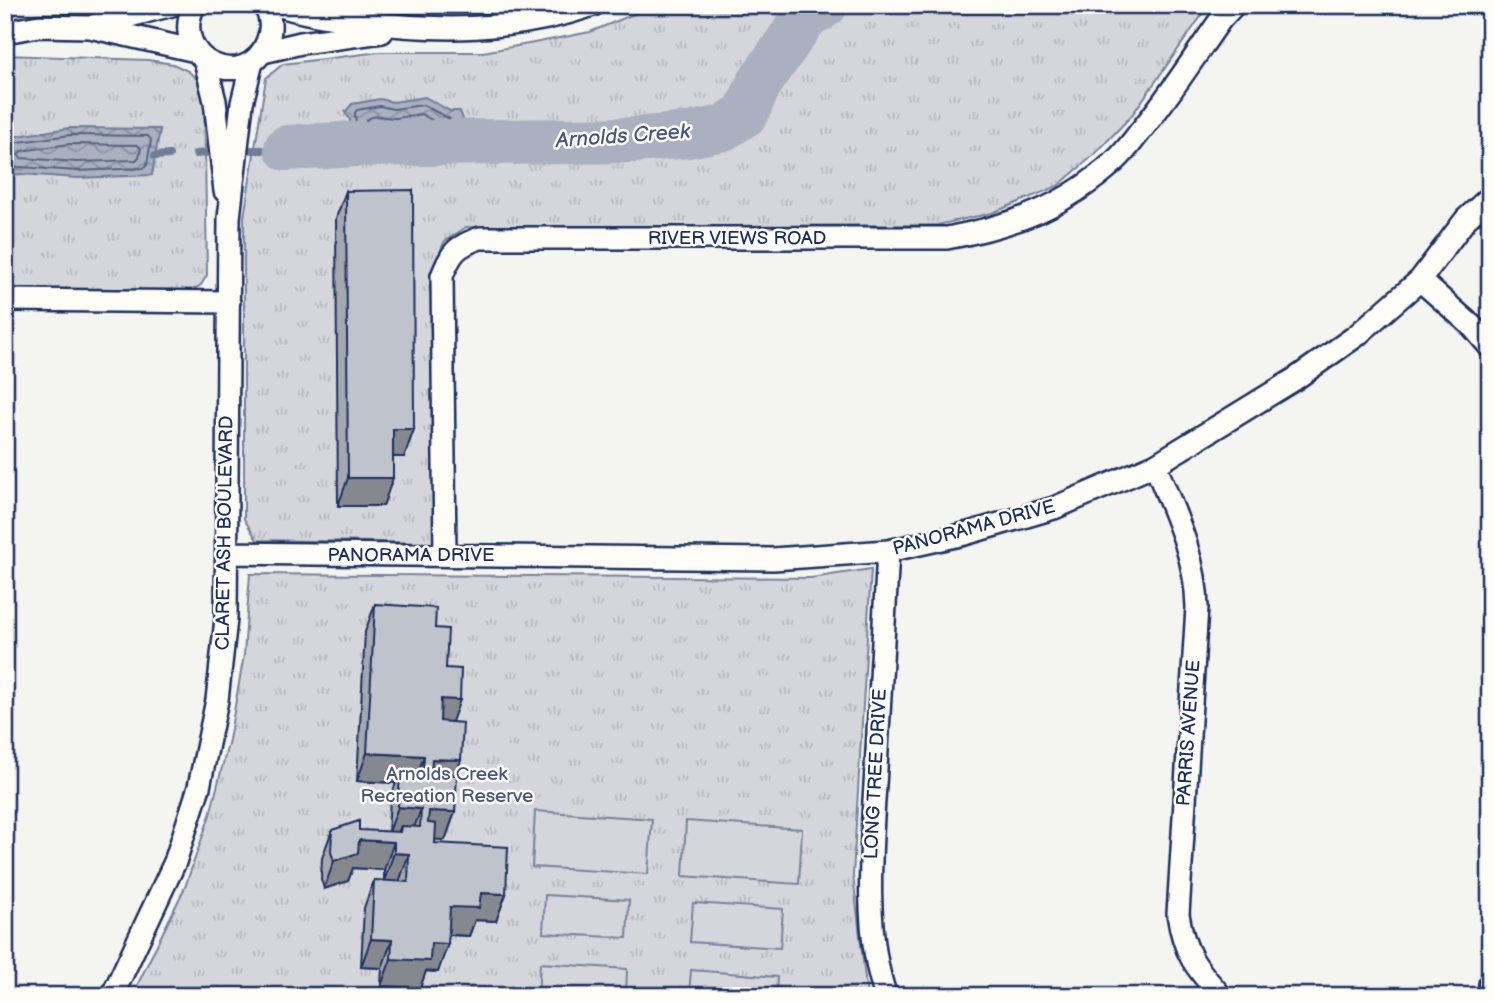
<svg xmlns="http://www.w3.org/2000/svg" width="1495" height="1001" viewBox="0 0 1495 1001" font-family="'Balsamiq Sans',sans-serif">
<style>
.park{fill:url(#park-tufts);stroke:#78829c;stroke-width:2}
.pitch{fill:#d4d6db;stroke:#78829c;stroke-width:2}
.water{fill:url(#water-waves);stroke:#717c98;stroke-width:2}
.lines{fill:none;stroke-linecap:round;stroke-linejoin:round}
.shore{stroke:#546385;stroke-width:2}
.stream{stroke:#717c98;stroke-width:8}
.river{stroke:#aab0bf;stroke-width:46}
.street-casing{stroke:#1b2f5e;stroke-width:26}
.street{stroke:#fdfcf7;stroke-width:21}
.wall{fill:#a4a8af;stroke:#1b2f5e;stroke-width:2}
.shaded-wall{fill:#86888f;stroke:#1b2f5e;stroke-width:2}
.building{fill:#bfc3cc;stroke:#1b2f5e;stroke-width:2}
.labels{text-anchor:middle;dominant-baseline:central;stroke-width:5;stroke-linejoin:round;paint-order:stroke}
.street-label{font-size:19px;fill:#1b2f5e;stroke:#fdfcf7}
.park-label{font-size:19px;fill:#49597d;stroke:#fdfcf7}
.water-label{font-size:21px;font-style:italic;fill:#46567b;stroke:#fdfcf7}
</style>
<defs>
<pattern id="park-tufts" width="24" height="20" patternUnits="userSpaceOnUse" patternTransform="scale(1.75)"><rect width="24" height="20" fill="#d4d6db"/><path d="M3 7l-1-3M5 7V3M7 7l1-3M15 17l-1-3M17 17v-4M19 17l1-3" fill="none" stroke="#b5b8be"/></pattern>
<pattern id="water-waves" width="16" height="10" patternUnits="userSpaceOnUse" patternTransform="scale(1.75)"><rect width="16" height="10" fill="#aab0bf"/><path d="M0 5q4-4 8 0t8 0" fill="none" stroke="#8a909e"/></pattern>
</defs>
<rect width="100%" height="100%" fill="#f4f4f1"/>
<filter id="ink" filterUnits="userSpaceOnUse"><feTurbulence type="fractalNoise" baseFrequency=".0143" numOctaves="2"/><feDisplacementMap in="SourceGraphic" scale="14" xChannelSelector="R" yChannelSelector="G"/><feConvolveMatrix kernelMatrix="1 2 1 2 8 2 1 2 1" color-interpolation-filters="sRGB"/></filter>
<g filter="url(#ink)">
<path class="park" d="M656,5H1209L1132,115L1096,153L1058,186L992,213L937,225L466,227L444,242L433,271L435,543L257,540L244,519V217L266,78L283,64L380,52H483L534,43L590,32Z
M5,55L148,60L173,64L188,71L198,80L204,90L207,275L201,285L188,293H5Z
M871,569L853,875L867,996H132L185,887L210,815L229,740L244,655L250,574L811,578Z"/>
<path class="pitch" d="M535,811L652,819L648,874L532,867Z
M686,821L802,829L799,884L683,876Z
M545,895L629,900L627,938L543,933Z
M693,903L783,909L780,948L690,942Z
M540,963L627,969L626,996H538Z
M691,970L777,977L776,996H689Z"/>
<path class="water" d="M425,97L450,111H460L463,119L455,128L461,131L457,142L436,150L379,152L350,140V120L345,112L352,104L380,99L393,102Z
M69,128L160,129L152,175L77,178L21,174L5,176V138Z"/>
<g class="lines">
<path class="shore" d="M423,105L450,119V137C429,145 376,148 357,135L355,113L357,110L380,106L393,109Z
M421,114L439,124V132L433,134L381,136L366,129V120C376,113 384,118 396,118C404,117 413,115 421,114Z
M5,144L70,135L148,136L151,140L147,165L144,168L77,171L21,167L5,169
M70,144L137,145L141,148L139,157L136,160L77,162L21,158L18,155L21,151Z"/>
<path class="stream" d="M252,150H263
M196,154L206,153
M155,156L169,155"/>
<path class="river" d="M287,148L358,144L635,140L688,135L723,128L745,114L759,84L806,16L825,5"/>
<defs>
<path id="street" d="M194,5C168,61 246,95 267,42C272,30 271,16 264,5
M278,5C304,14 331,18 358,21C437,32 516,32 593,5
M95,25L172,5
M5,32L39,26L90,27L196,51
M263,52L301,43L382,32
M205,61L215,101L225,191
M1420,280L1472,326L1490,347
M5,300L229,302
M1155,465C1174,512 1196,556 1197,607L1178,914C1184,953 1195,967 1221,996
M228,553L773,559L888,551L965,534L1054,508L1155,465L1295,379L1356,336L1420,280L1466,219L1490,197
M445,555L442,276C451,253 456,246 480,238H947C1012,226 1065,207 1115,161C1124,153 1132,142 1139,133C1169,97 1194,57 1221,19L1234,5
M112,996L175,862L199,787L217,700L226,619L229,218L242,103L252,62
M886,996C862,930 872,838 876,769C880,696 884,624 888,551
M1489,996L1490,984"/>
</defs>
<use href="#street" class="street-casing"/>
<use href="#street" class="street"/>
</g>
<path class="wall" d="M346,191L414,429L404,457H393L383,506H338L336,218Z
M375,604L435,628L446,668L451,722L461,760L456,774L455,812L445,840L435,839V843L506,894L496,921L475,920L469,936L448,935L438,972L426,971L420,988L381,986L382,968L361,967L364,908L374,880L384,881V870L353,868L348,881L324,889L321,879L322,858L332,830L388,832L390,799L396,783L357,781L365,632Z"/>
<path class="shaded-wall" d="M393,429H414L404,457H383Z
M348,478H393L383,506H338Z
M441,699L460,700L450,727L431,726Z
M367,753L424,756L414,784L400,772L396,783L357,781Z
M432,759L461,760L451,788L422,786Z
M398,807L421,809L411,836L400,832L401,826L397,835H388Z
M429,811L455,812L445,840L419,839Z
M359,840L394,842L384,870L353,868L348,881L324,889L334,861Z
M394,853L409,854L399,882L384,881Z
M481,893L506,894L496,921L475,920L469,936L440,934L450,907Z
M371,939L392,940L382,968L361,967Z
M431,943L448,944L438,972L426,971L420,988L381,986L391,959Z"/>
<path class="building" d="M413,190L414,429H393V478H348L346,191Z
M375,604L436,608L435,628L448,629L446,668L461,669L460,700L441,699L440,721L463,723L461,760L432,759L431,773L457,775L455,812L429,811L428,823L436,824L435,843L508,847L506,894L481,893L479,908L450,907L448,944L431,943L430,961L391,959L392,940L371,939L374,880L408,882L409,854L394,853V842L359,840L358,853L334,861L331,852L332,830L359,821V830L400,832L401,826L420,827L421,809L398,807L400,772L423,773L424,756L367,753Z"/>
</g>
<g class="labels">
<g class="street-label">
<text x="737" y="238">RIVER VIEWS ROAD</text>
<text transform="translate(974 528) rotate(-15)">PANORAMA DRIVE</text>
<text transform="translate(225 533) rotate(-89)">CLARET ASH BOULEVARD</text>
<text x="411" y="555">PANORAMA DRIVE</text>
<text transform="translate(1189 733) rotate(-86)">PARRIS AVENUE</text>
<text transform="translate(876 774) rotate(-87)">LONG TREE DRIVE</text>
</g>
<g class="park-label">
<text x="447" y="774">Arnolds Creek<tspan x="447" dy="22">Recreation Reserve</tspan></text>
</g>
<g class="water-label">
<text transform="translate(623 136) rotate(-4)">Arnolds Creek</text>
</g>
</g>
<rect width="1495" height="1001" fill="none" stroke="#fdfcf7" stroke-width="28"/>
<rect x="14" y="14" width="1467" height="973" fill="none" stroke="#1b2f5e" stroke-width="2.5" filter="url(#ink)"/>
</svg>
